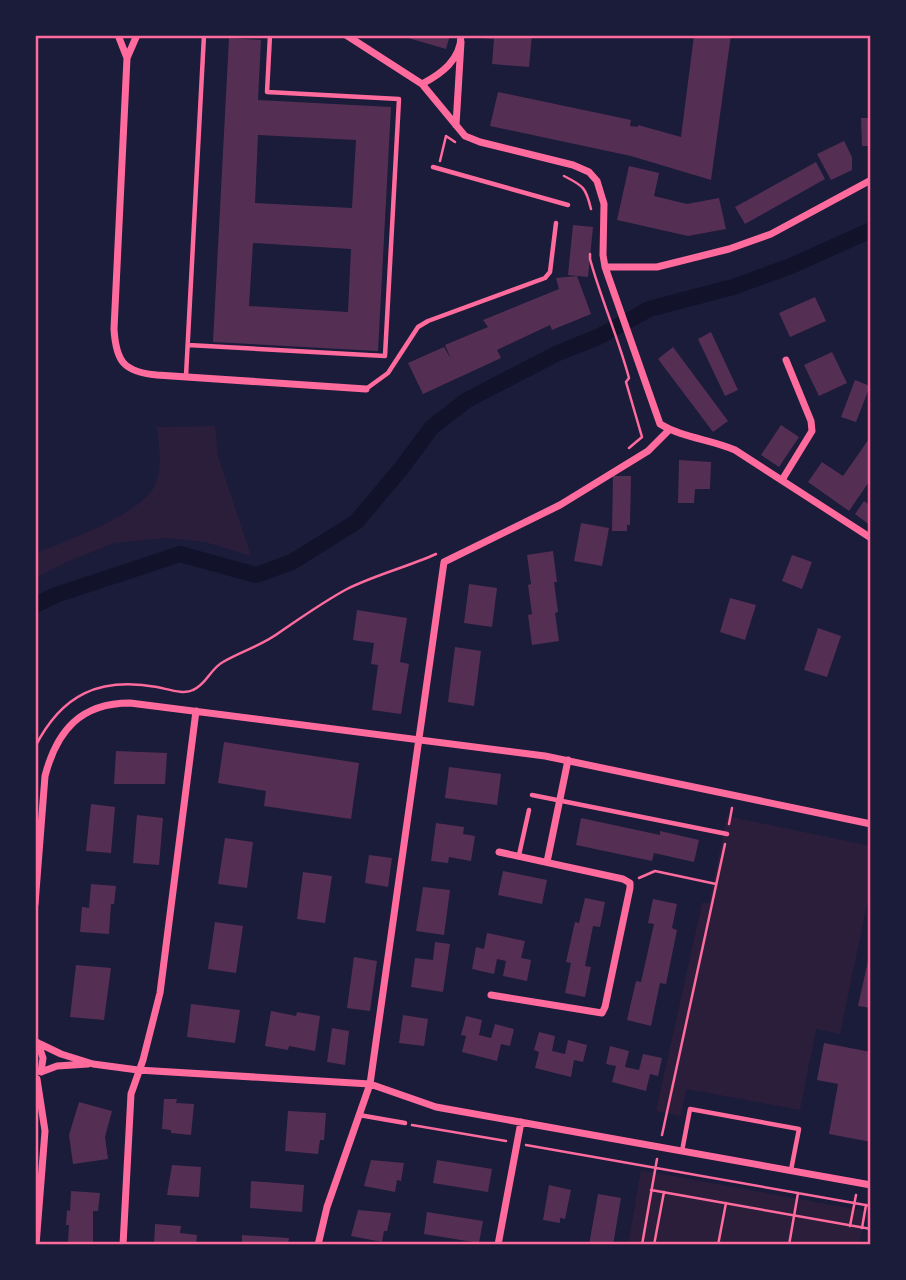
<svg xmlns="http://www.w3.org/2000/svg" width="906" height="1280" viewBox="0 0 906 1280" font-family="'Sofia Sans Condensed',sans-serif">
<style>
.green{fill:#2a1e3b}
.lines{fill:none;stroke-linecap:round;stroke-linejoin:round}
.canal{stroke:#12122b;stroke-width:16}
.building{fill:#542f53;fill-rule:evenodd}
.path{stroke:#ff6b9d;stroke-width:2.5}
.service{stroke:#ff6b9d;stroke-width:4.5}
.minor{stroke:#ff6b9d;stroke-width:7}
.neatline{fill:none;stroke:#ff6b9d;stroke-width:2.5}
</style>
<rect width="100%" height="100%" fill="#1b1b3a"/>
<path class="green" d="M215,426L218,456L251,556L205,542L166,538L114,543L67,562L35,578V554C66,540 138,516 154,487C163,469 159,447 157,427Z
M727,816L871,846V886L840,1034L816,1029L800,1110L686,1089L681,1116L656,1111L702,903H709Z
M641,1170L865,1211L859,1245H628Z"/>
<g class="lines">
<path class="canal" d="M35,605L56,595L180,554L256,575L292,562L356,522L400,470L432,427L467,400L558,353L598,337L649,309L733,287L791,266L871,230"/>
</g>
<path class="building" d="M398,35H450L446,49Z
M481,35H532L529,67L492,64L494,39L481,38Z
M694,35H731L711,180L631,156L490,126L498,92L631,120L630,126L638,127V125L681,137Z
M229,38L261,40L258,100L391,107L378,351L213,342ZM258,135L356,140L352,208L255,203ZM253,243L351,249L348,312L249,306Z
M861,118H871V146H862Z
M844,141L852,157V170L831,180L817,154Z
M816,162L825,179L745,224L735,207Z
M629,166L659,173L654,196L687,204L719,198L726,229L688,236L617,220Z
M573,225L593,227L588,277L568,275Z
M577,276L591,314L552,330L550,325L497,350L501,358L423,394L408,363L444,347L451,359L445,345L488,327L483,320L559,289L556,278Z
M815,297L826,321L790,337L779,313Z
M711,332L738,390L725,396L698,339Z
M673,347L728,421L713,432L658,359Z
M832,352L847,383L819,396L804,365Z
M855,380L870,386L856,422L841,417Z
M781,425L799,437L779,467L761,455Z
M871,436V479L849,511L808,482L822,462L843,476Z
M679,460L711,462L710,489H695L694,503H678Z
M613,476H631L630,525H627V531H612Z
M864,501L871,506V526L855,514Z
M581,523L609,528L602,566L574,561Z
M553,551L557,582H554L558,612L555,613L559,641L532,645L528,615L532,614L528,585L531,584L527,555Z
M792,555L812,562L802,589L782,581Z
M469,584L497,588L492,627L464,623Z
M730,598L756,605L745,640L720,632Z
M357,610L407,618L400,662L409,664L401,714L372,710L378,665L371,664L374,643L353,640Z
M818,628L841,636L827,677L804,670Z
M455,647L481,651L474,706L448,702Z
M224,742L359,763L351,819L264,806L266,791L218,783Z
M116,751L167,753L165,784H114Z
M449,767L501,774L497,805L445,798Z
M91,804L115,807L111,853L86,851Z
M137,815L163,818L159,865L133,863Z
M581,818L660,835V831L699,840L694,862L654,853L652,861L576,845Z
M436,823L464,827L463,834L475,836L471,861L449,857L448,863L431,861Z
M225,838L253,842L247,888L218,884Z
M369,855L392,858L388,887L365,883Z
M503,871L547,880L542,904L498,895Z
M303,872L332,876L325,923L297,919Z
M91,884L116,886L114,904H111L109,934L80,932L82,907L89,908Z
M423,887L450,890L444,935L416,931Z
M585,898L605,902L600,927L593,926L585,966L591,967L585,997L565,993L571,963L566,962L575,922L579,923Z
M653,899L677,904L672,928L677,930L666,984L660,983L651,1026L627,1020L636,981L641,982L654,924L648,923Z
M215,922L243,926L236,973L208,969Z
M487,933L525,941L521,958L531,960L527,981L503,976L506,961L497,959L494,974L472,969L476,947L484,949Z
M435,942L450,944L443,992L411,987L415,958L433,960Z
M870,952H871V1008L858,1006Z
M354,957L377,961L370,1011L347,1008Z
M76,965L111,968L104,1020L70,1017Z
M191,1004L240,1010L235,1043L187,1037Z
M271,1011L296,1016L297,1012L320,1016L315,1051L289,1046L288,1050L265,1046Z
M403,1015L428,1019L424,1046L399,1043Z
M466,1016L482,1020L479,1035L491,1038L495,1024L514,1029L510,1046L501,1044L497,1061L462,1052L466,1036L461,1035Z
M332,1028L349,1031L345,1065L327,1062Z
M539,1032L555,1036L552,1051L565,1054L568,1040L587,1045L583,1062L574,1060L571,1077L535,1068L539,1052L534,1050Z
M824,1043L871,1052V1142L829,1134L838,1084L817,1080Z
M610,1046L629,1051L625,1067L639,1070L643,1054L662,1058L658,1076L650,1074L646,1091L612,1082L616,1066L606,1064Z
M164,1099H177L176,1103L194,1104L191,1135L171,1133V1130L162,1129Z
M79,1102L112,1111L105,1137L108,1159L73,1164L69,1135Z
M288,1111L326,1113L324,1140H320L318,1154L285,1151Z
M371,1160L404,1163L401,1181L397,1180L395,1192L364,1186Z
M437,1160L492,1169L488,1192L433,1183Z
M172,1165L201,1167L199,1197L167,1195Z
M251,1181L304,1185L302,1212L250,1208Z
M549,1185L571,1190L565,1219L560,1218V1223L543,1220Z
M71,1191L100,1193L98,1211H93V1245H72V1242H68L69,1225H66L67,1210L70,1211Z
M598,1194L621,1198L613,1245H589Z
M358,1210L391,1213L387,1231H384L382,1242L351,1236Z
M427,1212L483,1221L479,1243L424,1234Z
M155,1224L181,1226L180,1233L197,1235L196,1245H154Z
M242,1235L289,1238L288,1245H242Z"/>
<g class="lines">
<path class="path" d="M440,161L446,136L455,142
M564,176C584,186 586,188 591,209
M590,254V259C601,299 618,337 629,378L626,382L642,437L629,448
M35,747C62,694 99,677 157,687C168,689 184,695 193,690C207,684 210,669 223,662C242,651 263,645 280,632C302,617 323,602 347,589C375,575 407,567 436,554
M729,824L732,808
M639,878L655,871L716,884
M412,1125L506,1141
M662,1135L725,844
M526,1145L871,1206
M651,1190L871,1229
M850,1226L856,1195
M862,1228L866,1205
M642,1245L657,1159
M654,1245L664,1192
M718,1245L726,1203
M789,1245L798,1193"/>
<path class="service" d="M433,167L568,205
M188,345L385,356L399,99L267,92L270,35
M186,376L204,35
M366,389L388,373L418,327L428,321L545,278L550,272L556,223
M532,795L727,834
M519,855L529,810
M359,1115L405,1123
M682,1151L690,1109L799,1129L791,1170"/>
<path class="minor" d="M118,35L127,58L137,35
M346,35L422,84L465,136L480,142L573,165L589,172L597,181L604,204L603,255L605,267L660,424C683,438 710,439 735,450L871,538
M127,58L114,329C116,362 124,372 157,375L366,389
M422,84C441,74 461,60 461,35
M456,125L461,42
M605,267H657L729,249L771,234L871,180
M782,480L812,431L811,421L786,360
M547,862L568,760
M35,904L45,776C57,730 81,703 130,703L545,756L871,824
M491,995L602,1013L605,1007L630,888V883L623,879L499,852
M36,1042L61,1054L93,1064L138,1070L370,1084L436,1107L871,1185
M38,1043L43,1058L41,1072
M41,1072L57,1066L88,1064
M36,1245L45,1131L37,1079
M123,1245L131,1094L143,1060L160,993L196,711
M318,1245L327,1207L370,1084L444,562L560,505L648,451L669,430
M498,1245L521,1122"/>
</g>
<rect width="906" height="1280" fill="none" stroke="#1b1b3a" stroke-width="74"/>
<rect x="37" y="37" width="832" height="1206" class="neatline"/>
</svg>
